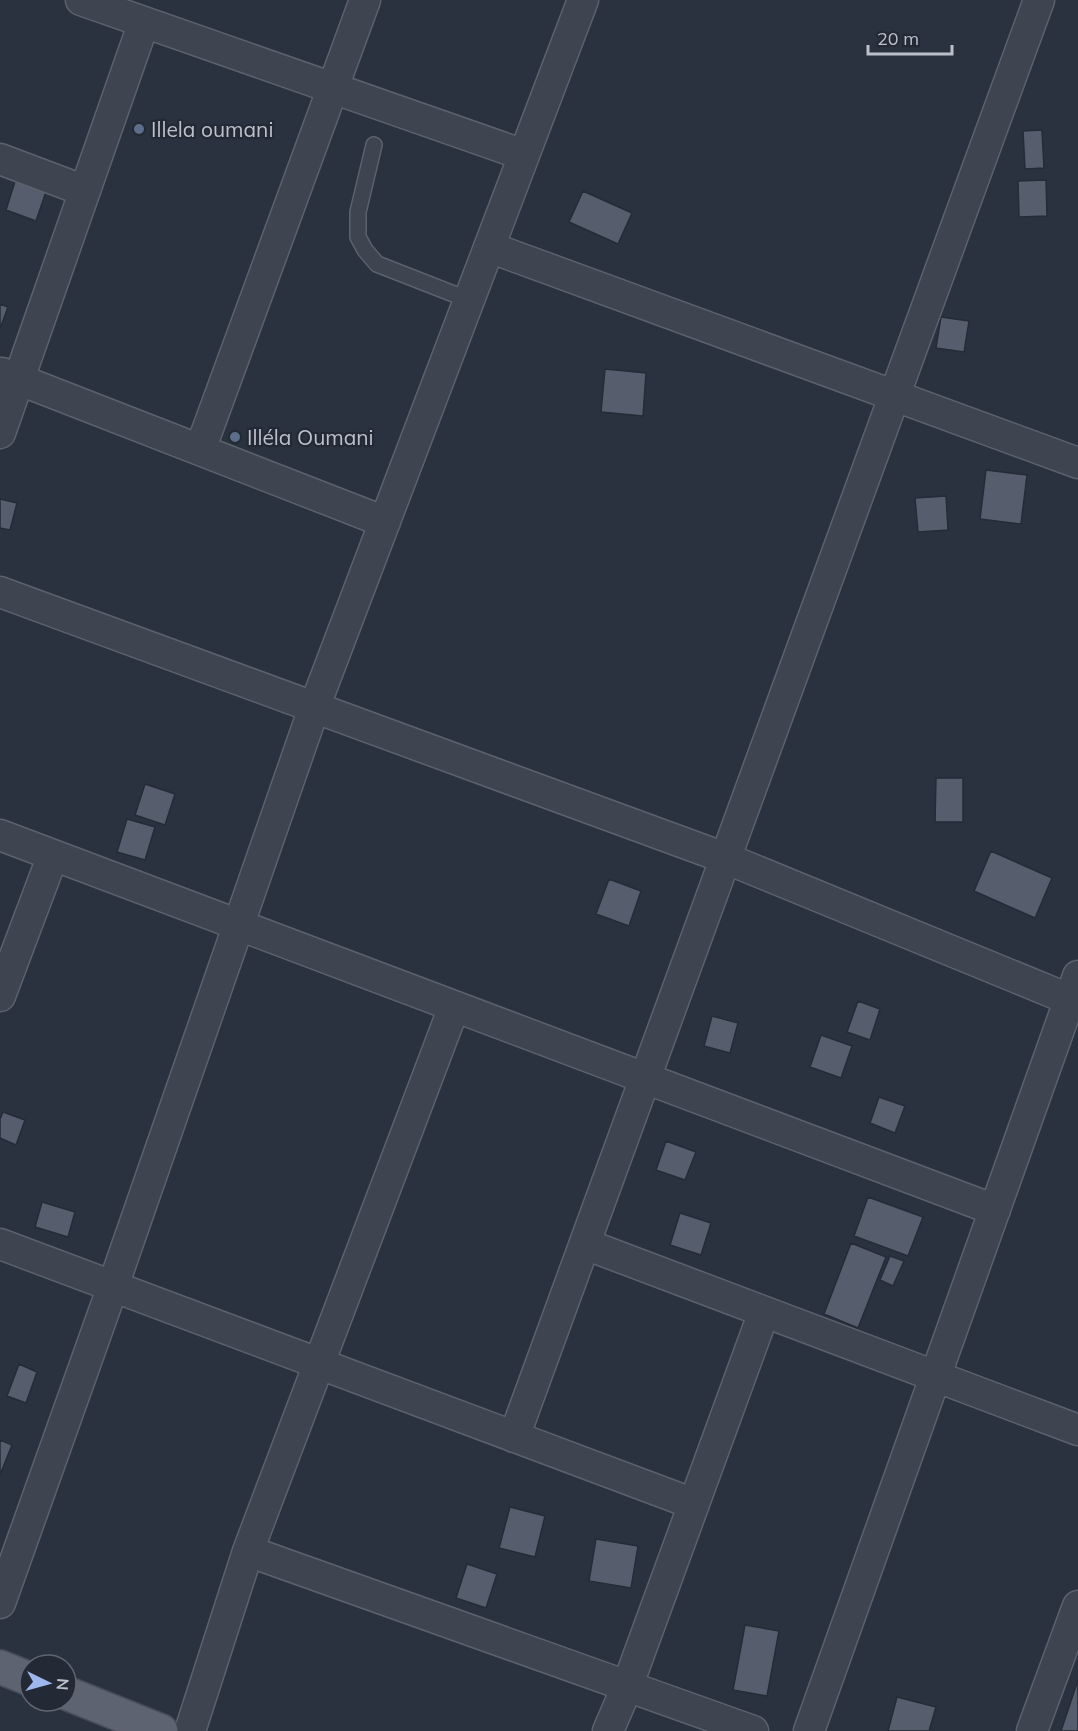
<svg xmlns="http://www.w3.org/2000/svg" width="1078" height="1731" viewBox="0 0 1078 1731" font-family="Mulish,sans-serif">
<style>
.building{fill:#565e6d;stroke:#252b37;stroke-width:1.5}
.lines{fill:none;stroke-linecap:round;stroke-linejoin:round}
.service-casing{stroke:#5c626d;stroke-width:18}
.minor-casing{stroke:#5c626d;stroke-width:33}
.primary-casing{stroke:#484d59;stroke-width:36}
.service{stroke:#3e4450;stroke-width:15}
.minor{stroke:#3e4450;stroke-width:30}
.primary{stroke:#5d6370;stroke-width:33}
.service-dot{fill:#5c6f8a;stroke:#232935;stroke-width:2}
.labels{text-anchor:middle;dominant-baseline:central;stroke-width:4.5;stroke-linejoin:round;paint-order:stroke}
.poi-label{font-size:21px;fill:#bbc0ca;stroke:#232935;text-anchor:start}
</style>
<rect width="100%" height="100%" fill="#2a3240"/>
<path class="building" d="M1042,130L1044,168L1025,169L1023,131Z
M17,175L48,186L36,221L6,210Z
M1046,180L1047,216L1019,217L1018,181Z
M583,191L632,213L618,244L569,222Z
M0,304L8,307L0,329Z
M941,317L969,321L964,352L936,348Z
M605,369L646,373L643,416L601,412Z
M986,470L1027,475L1021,524L980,519Z
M946,496L948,530L918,532L915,498Z
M0,499L17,503L10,530L0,528Z
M936,778H963V822H935Z
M145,784L175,794L165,825L135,815Z
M127,819L155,827L145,860L117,852Z
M991,851L1052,878L1035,918L974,891Z
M609,879L641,891L629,926L596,914Z
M858,1001L880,1009L870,1040L847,1032Z
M712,1016L738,1023L730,1053L704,1046Z
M821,1035L852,1046L841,1078L810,1067Z
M879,1097L905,1106L895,1133L870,1123Z
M3,1112L25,1120L16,1145L0,1138V1119Z
M666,1141L696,1152L685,1180L656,1170Z
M868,1197L923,1217L908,1256L854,1236Z
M42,1202L75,1212L68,1237L35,1227Z
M680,1213L711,1223L701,1255L670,1245Z
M851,1243L886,1257L858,1328L824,1314Z
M890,1256L904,1261L893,1286L880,1280Z
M19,1364L37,1372L26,1403L7,1396Z
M0,1440L12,1445L0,1475Z
M510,1507L545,1516L535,1557L499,1548Z
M596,1539L638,1546L631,1588L589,1581Z
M467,1564L497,1574L486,1608L456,1598Z
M745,1625L779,1631L767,1696L733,1690Z
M1078,1680V1731H1061Z
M897,1697L936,1707L929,1731H888Z"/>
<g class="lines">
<defs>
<path id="service" d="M374,145L358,212V237L365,250L377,264L469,300"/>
<path id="minor" d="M81,0L524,155
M0,159L85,191
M489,247L1078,463
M2,373L385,522
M0,433L144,22
M200,450L365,0
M0,592L725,858L1054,993L1078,1004
M0,835L995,1210
M0,996L53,855
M0,1244L694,1504
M585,1244L1078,1430
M514,1437L1039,0
M248,1551L753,1731
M0,1603L113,1286L314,708L583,0
M190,1731L248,1551L454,1007
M608,1731L627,1687L764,1312
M809,1731L1078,976
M1032,1731L1078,1606"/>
<path id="primary" d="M0,1667L30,1679
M66,1693L161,1731"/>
</defs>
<use href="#service" class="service-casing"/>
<use href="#minor" class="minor-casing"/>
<use href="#primary" class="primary-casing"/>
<use href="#service" class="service"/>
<use href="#minor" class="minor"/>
<use href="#primary" class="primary"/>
</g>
<g class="service-dot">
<circle cx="139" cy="129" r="6"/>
<circle cx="235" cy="437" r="6"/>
</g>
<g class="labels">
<g class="poi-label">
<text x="151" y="129">Illela oumani</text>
<text x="247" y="437">Illéla Oumani</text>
</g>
</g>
<g transform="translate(48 1683) rotate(95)"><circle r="28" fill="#232935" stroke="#606571" stroke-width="1.5"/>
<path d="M0-4.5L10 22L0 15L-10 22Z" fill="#9eb7ec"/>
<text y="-9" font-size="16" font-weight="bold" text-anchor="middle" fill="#bbc0ca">N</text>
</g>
<path d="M868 45v9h84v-9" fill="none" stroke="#bbc0ca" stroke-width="3"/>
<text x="877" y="45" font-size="18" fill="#bbc0ca" stroke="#232935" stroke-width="4.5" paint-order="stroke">20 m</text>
</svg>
